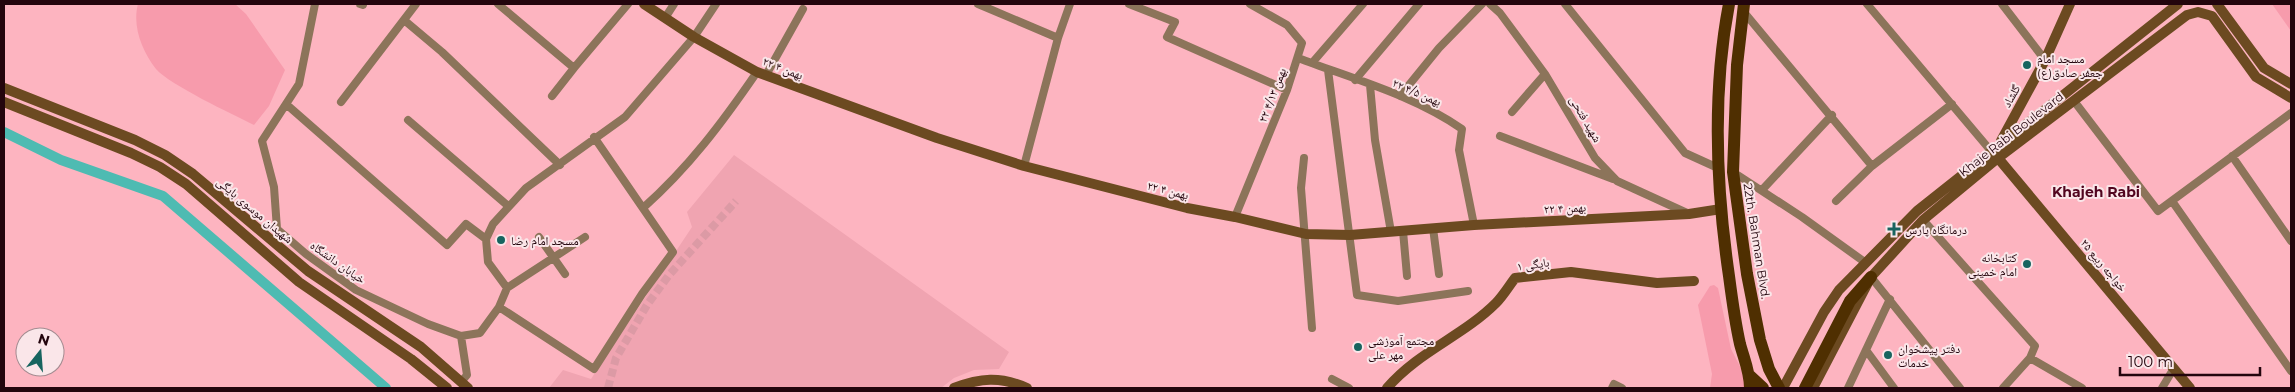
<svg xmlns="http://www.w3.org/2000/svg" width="2295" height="392" viewBox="0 0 2295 392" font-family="Montserrat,'Noto Naskh Arabic',sans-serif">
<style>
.built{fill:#f0a4b1}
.green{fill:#f79bac}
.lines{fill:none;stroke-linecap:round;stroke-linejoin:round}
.canal{stroke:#4ebbb2;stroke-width:10}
.street-tunnel{stroke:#dc9aa5;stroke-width:8;stroke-dasharray:8 4;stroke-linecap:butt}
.street{stroke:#8c745a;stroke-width:8}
.secondary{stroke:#6c4a21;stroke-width:10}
.primary{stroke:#4f2f01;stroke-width:12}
.poi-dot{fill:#17645f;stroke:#fae6e9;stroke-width:2}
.labels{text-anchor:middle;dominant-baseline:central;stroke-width:4;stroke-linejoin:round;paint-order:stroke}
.poi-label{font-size:12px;fill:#23050d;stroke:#fae6e9;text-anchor:start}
.street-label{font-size:12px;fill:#23050d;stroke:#fae6e9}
.neighbourhood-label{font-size:14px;font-weight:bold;fill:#51051f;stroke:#fae6e9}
</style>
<rect width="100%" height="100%" fill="#fdb4c0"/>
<path class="built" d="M734,155L1009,352L999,369L974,370L954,378L941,388H549L563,370L591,379L692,227L687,212Z"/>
<path class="green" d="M138,4H235L246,14L285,70L269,106L254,125C232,114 170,85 156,69C142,51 132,26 138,4Z
M2272,4H2291V31Z
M1714,285L1718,288L1731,349L1746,378L1745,388H1710L1712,374L1698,305L1710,286Z"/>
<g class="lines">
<path class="canal" d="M4,132L61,160L163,196L386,388"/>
<path class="street-tunnel" d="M608,388L616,358L647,305L669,275L736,201"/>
<path class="street" d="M315,4L299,84L262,141L274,187L277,229L306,254L356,290L428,324L461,336L480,333L499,307L507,288L488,262L486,239L493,224L526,188L625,117L694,37L716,4
M360,4L363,5
M498,4L574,68L628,4
M978,4L1058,38
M1129,4L1175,22L1167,37L1287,90
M1490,4L1500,13L1545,74L1595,158L1617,181L1687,213
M1565,4L1685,153L1718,168
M1867,4L1991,151
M2002,4L2045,60
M1743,11L1872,166
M665,18L674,4
M404,20L442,52L560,165
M1298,58C1353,79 1413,95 1462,129L1459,150L1474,225
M1312,63L1363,4
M1328,70L1357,295L1398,301L1468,291
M766,75L803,9
M1355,80L1419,4
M1370,85L1375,140L1391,232
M552,96L574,68
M1400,96L1439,48L1482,4
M2074,101L2158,211L2291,113
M341,102L416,4
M286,104L447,245L466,224L486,239
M1512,112L1545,74
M408,120L507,205
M1500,136L1613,179
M2232,156L2291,241
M1304,158L1301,188L1312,328
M1024,166L1058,38L1070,4
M1733,172L1802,217L1866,263
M1762,190L1832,115
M1836,201L1872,166L1952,104
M2172,201L2291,371
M643,208C689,167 722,123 757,72
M1235,217L1287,90L1302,43L1287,25L1250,4
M1923,220L2035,346L2030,358L2003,388
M1433,228L1439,274
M1403,231L1407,276
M539,237L565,274
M1871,277L1960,388
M507,288L585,237
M499,307L594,369L642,294L673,252L594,137
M1866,350L1894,388
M2030,358L2082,388
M1332,379L1349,388
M461,382L467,375L461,336
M1612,388L1614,384L1622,388
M1848,388L1890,299
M2162,388L2174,368"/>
<path class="secondary" d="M644,4L694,37L757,72L937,138L1024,166L1187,208L1235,217L1306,234L1350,235L1474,225L1689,214L1721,209
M2217,4L2264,68L2291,84
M4,88L135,140L165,155L193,174L308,271L421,347L468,388
M4,102L131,153L160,167L186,184L299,282L411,359L447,388
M2001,141L2045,60L2070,4
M1998,158L2190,388
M954,388C980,378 1000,376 1027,388
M1387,388C1419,351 1463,336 1496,303C1503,296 1509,286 1515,278L1571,272L1657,283L1694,281
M1783,388L1824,312L1839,290L1917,211L2178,4
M1813,388L1871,277L1923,220L1998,158L2187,15L2198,12L2212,16L2256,77L2291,98"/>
<path class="primary" d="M1729,4C1712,93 1716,187 1729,276C1732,299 1735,322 1740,344C1744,359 1750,372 1750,388
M1744,4L1737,65L1733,172L1747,274L1760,340L1769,369L1779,388
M1750,376L1763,388
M1805,388L1850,301L1871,277"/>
</g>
<g class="poi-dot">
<circle cx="2027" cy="65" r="5"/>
<path d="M1891.5 221.5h5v5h5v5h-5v5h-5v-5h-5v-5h5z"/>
<circle cx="501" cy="240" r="5"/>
<circle cx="2027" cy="264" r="5"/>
<circle cx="1358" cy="347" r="5"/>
<circle cx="1888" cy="355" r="5"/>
</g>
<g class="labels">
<g class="poi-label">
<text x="2037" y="58">مسجد امام<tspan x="2037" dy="14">جعفر صادق(ع)</tspan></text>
<text x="1905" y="229">درمانگاه پارس</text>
<text x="511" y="240">مسجد امام رضا</text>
<text x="2017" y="257" text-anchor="end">کتابخانه<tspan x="2017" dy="14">امام خمینی</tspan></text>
<text x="1368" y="340">مجتمع آموزشی<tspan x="1368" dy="14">مهر علی</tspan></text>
<text x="1898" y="348">دفتر پیشخوان<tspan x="1898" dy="14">خدمات</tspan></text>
</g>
<g class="street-label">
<text transform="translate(783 68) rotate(21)">۲۲ بهمن ۴</text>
<text transform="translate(1417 92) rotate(23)">۲۲ بهمن ۴/۵</text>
<text transform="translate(1272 95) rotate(-69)">۲۲ بهمن ۴/۱۳</text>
<text transform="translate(2011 96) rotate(-61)">گلشاد</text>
<text transform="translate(1586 119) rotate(60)">شهید فتحی</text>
<text transform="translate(2011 134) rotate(-38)">Khaje Rabi Boulevard</text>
<text transform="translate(1168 190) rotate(14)">۲۲ بهمن ۴</text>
<text transform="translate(1565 208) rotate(-3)">۲۲ بهمن ۴</text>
<text transform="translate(255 210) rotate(40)">شهیدان موسوی بایگی</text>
<text transform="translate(1757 241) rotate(81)">22th. Bahman Blvd.</text>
<text transform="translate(338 262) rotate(35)">خیابان دانشگاه</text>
<text transform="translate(1533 264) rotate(-8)">بایگی ۱</text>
<text transform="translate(2104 265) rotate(50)">خواجه ربیع ۲۵</text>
</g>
<g class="neighbourhood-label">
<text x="2096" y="192">Khajeh Rabi</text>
</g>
</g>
<rect width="2295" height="392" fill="none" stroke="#23050d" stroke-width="10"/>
<g transform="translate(40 352) rotate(17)"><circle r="24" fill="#fae6e9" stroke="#a48c91"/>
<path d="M0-4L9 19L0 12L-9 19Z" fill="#17645f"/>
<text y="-8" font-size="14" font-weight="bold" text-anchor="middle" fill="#23050d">N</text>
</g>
<path d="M2120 367v8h140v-8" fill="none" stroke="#23050d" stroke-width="2.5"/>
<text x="2128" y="367" font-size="15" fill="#23050d" stroke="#fae6e9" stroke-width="4" paint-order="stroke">100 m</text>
</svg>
